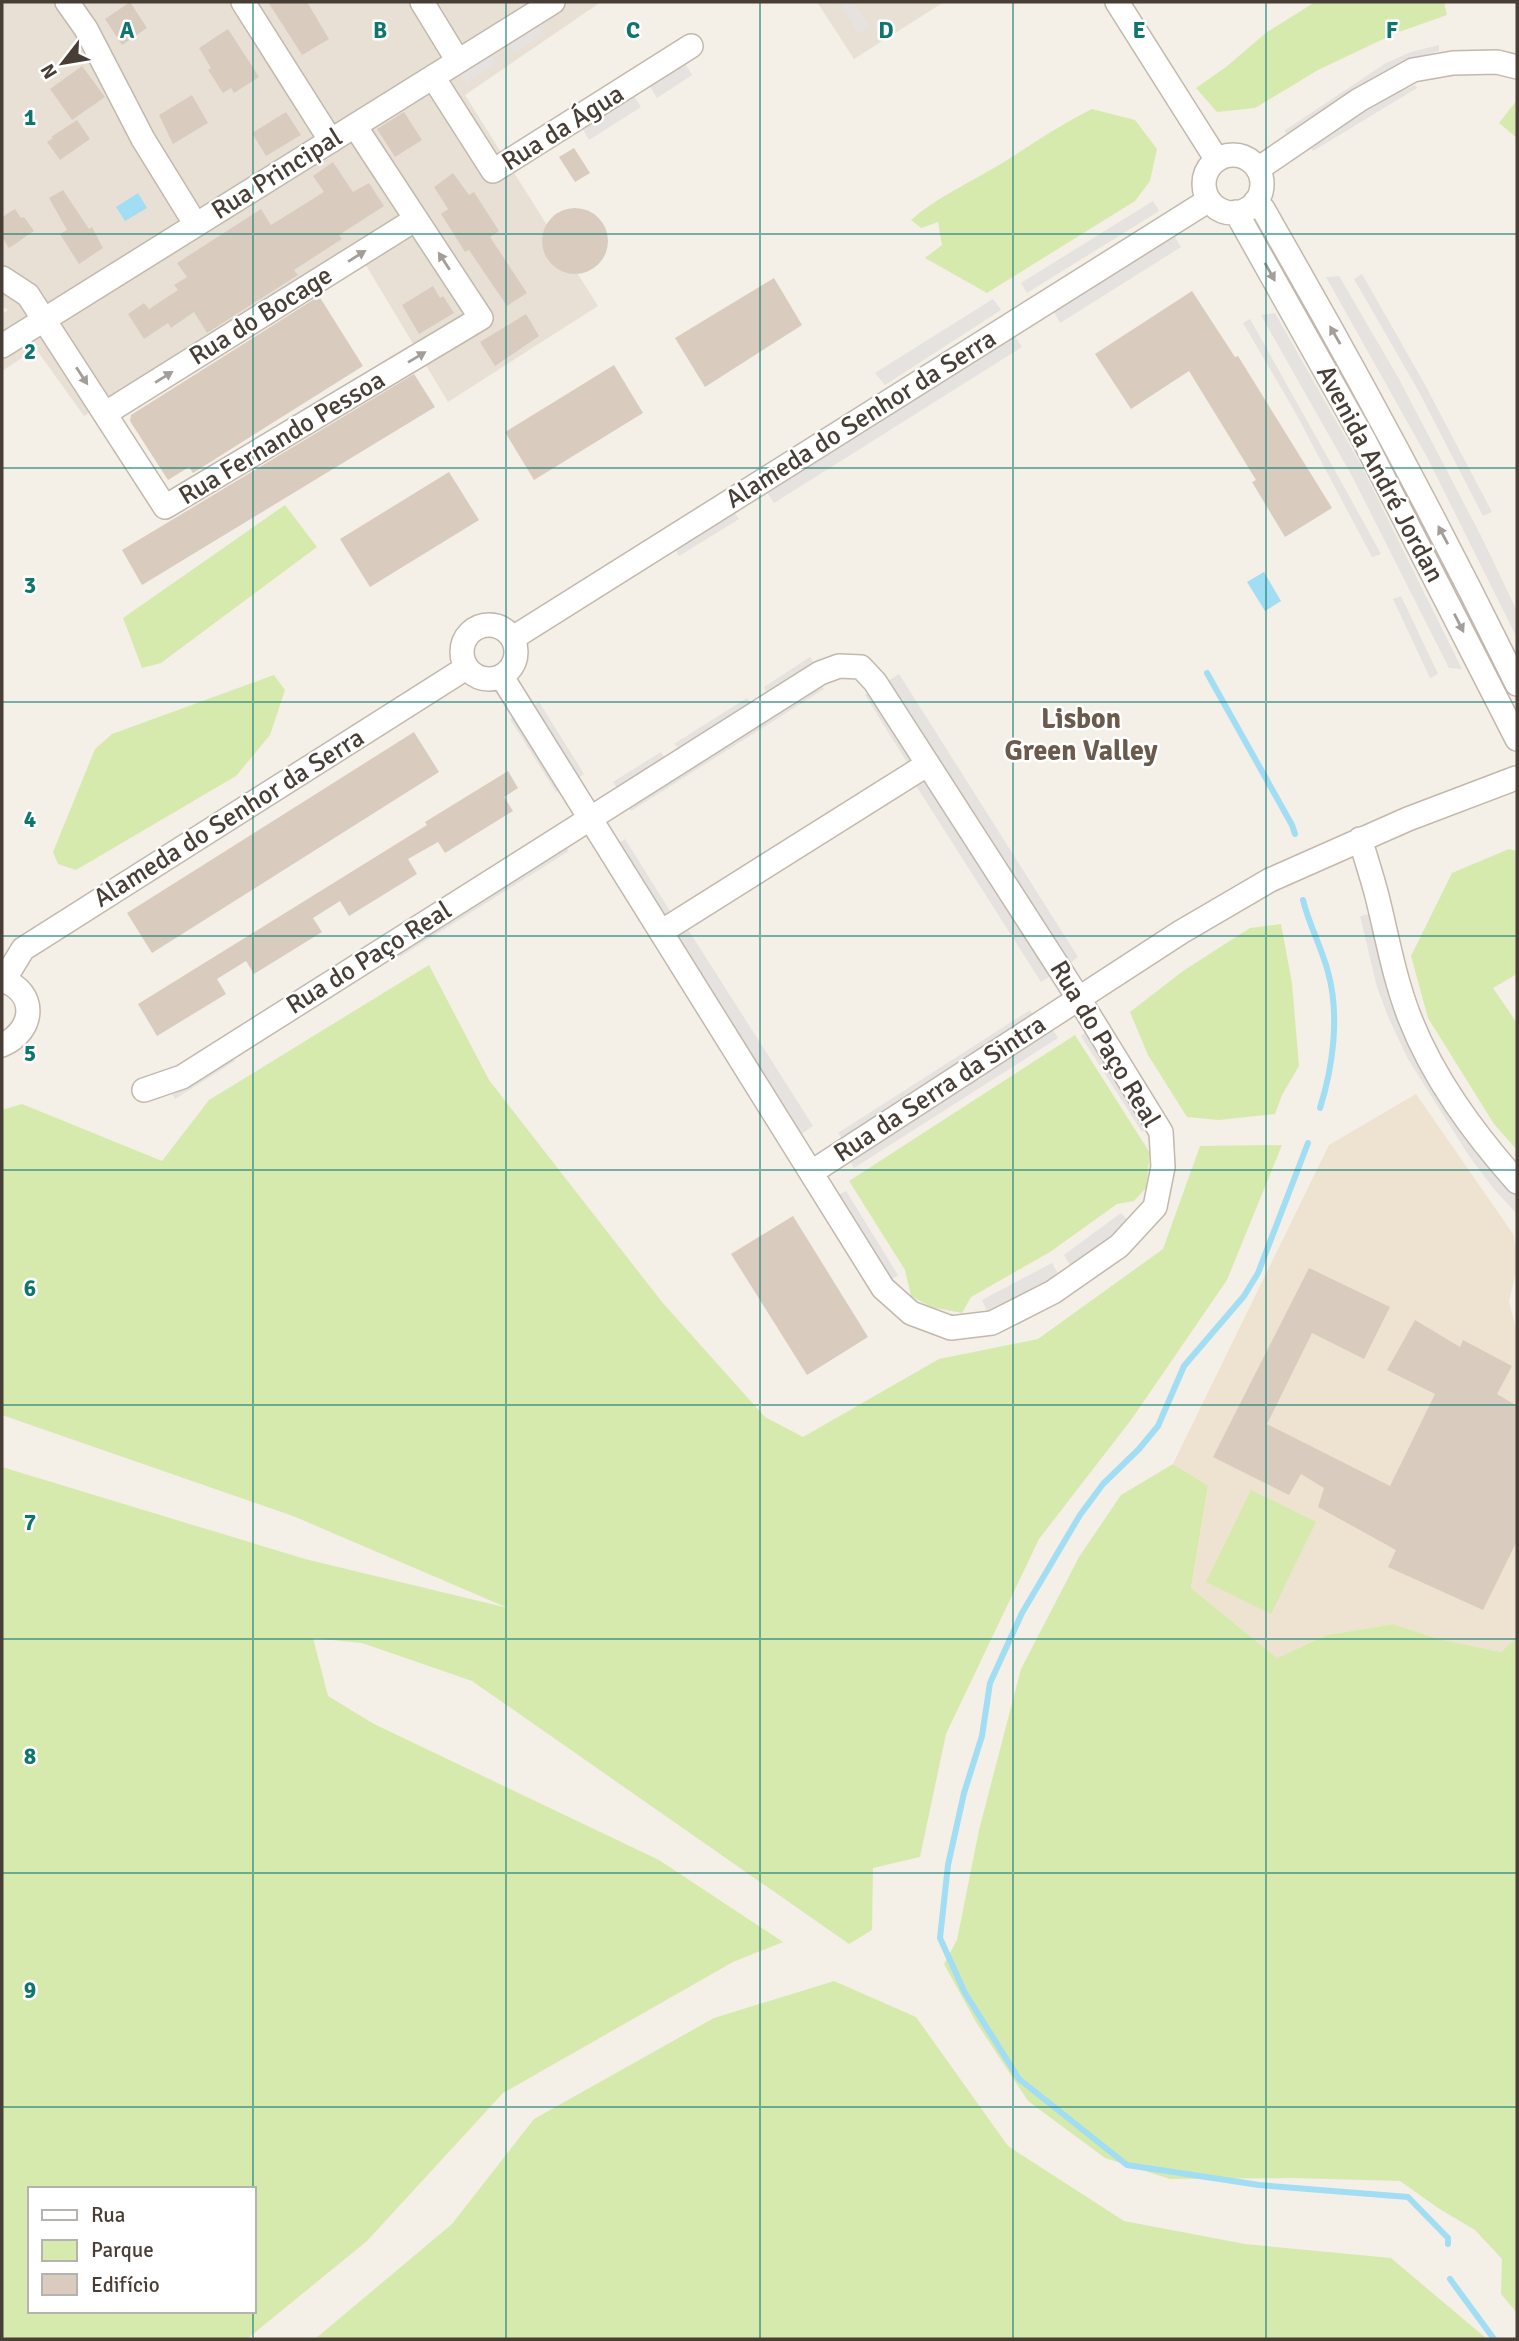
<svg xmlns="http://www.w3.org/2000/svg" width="1519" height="2341" viewBox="0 0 1519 2341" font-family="Signika,sans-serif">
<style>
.residential{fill:#e8e0d5}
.education{fill:#eee2d1}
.green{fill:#d7eaae;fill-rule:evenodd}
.parking{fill:#e5e2df}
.water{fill:#a1ddf3}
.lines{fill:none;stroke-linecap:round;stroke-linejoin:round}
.stream{stroke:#a1ddf3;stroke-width:6}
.building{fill:#d9ccbf}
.minor-casing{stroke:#c3b8ac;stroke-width:26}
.minor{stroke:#fff;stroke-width:23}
.oneway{fill:#a49e9a}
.grid{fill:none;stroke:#0f766e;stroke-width:2;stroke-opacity:0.55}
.labels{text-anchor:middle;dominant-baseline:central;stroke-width:5;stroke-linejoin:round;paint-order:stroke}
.street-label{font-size:26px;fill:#483e36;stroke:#fff}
.neighbourhood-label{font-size:28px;font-weight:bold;fill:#6b5b4c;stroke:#fff}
.grid-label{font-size:23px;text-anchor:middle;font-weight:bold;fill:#0f766e;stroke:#fff;stroke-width:5;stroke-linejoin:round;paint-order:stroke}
</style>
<rect width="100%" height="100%" fill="#f4efe7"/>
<path class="residential" d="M2,2H601L465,95L598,306L448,402L355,247L84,416L36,349L2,371V314L8,310L2,307Z
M817,2H944L854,59Z"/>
<path class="education" d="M1416,1094L1513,1234L1517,1251V1269L1509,1301L1517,1333V1637L1501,1652L1439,1639L1393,1624L1327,1635L1277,1658L1191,1588L1208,1487L1173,1464L1329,1145Z"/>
<path class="green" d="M1315,2H1444L1447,15L1396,33L1318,70L1255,108L1217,112L1196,88L1226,67L1267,32Z
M1517,100V138L1499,123Z
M1092,109L1135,120L1157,149L1150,181L1135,201L987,293L925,258L942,245L938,222L921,228L911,220C937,197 969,183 999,165C1031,145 1058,126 1092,109Z
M285,505L317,547L161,663L142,668L123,618Z
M274,675L285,690L270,735L236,776L76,870L58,864L53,852L95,749L112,734Z
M1509,849L1517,851V974L1493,988L1517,1023V1150L1494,1124L1428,1018L1411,956L1452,873Z
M1281,924L1292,983L1299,1066L1282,1095L1275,1114L1219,1120L1187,1117L1148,1055L1130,1012L1183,971L1250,928Z
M429,965L489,1080L662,1302L765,1417L803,1437L939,1359L1038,1339L1163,1249L1200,1146L1282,1145L1227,1280L1131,1420L1039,1539L946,1734L920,1857L873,1868L872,1930L849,1944L472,1681L362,1643L313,1638L328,1696L374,1724L659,1860L783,1942L733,1962L503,2093L367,2241L247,2339H2V1467L305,1559L508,1608L293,1516L2,1415V1110L22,1104L162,1161L209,1100ZM30,2189H254V2311H30Z
M1075,1035L1150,1153L1146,1188L1134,1201L1117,1204L1050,1252L971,1297L962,1313L931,1307L911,1296L905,1270L849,1181Z
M1173,1464L1208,1486L1191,1588L1277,1658L1327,1635L1393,1624L1439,1639L1501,1652L1517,1637V2313L1501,2294L1502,2259L1475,2230L1438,2208L1400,2181L1294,2178L1170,2179L1105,2158L1028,2101L976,2022L944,1964L957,1940L979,1830L1021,1669L1079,1557L1121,1495Z
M1251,1490L1316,1522L1271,1614L1206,1582Z
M834,1981L916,2017L1008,2146L1124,2221L1245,2244L1391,2258L1487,2339H315L452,2224L534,2119L714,2018Z"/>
<path class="parking" d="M839,2H854L870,27L859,34Z
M537,22L544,34L514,53L506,41Z
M1439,45V51L1401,62L1374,77L1287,134L1284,131L1386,63L1411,52Z
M489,52L496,64L467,83L459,70Z
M685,63L692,75L657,98L651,88V84Z
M1415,85L1417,88L1313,151L1310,146L1394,94Z
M632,93L641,107L589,140L581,126Z
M1153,201L1159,211L1027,293L1021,283Z
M1173,234L1181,247L1060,323L1053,310Z
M1362,274L1424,383L1492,512L1483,516L1418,390L1354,279Z
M1339,276L1399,379L1482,538L1517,611V638L1427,457L1326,277Z
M993,299L1001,310L885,385L875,373Z
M1275,313L1361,465L1462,669L1449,668L1352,476L1261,315Z
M1250,319L1348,494L1381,554L1372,557L1294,410L1243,323Z
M1014,335L1022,347L774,503L766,491Z
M734,512L739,519L679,556L675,549Z
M1401,596L1438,674L1430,678L1393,599Z
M810,657L815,665L768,695L764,687Z
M899,674L1078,957L1066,966L886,682Z
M819,681L824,689L631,811L627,804Z
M873,690L918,762L910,767L865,695Z
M747,698L752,705L681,750L674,744Z
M539,702L584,774L577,779L531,707Z
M517,715L563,787L556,792L510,719Z
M661,752L666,760L618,789L613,782Z
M926,776L1052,975L1041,982L915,784Z
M625,839L670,911L663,916L617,844Z
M564,844L569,851L400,957L396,950Z
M1374,913L1389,976L1517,1191V1214L1494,1189L1469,1156L1408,1059L1389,1019L1377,987L1360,916Z
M687,928L813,1126L800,1135L676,936Z
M1030,1010L1035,1018L842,1139L838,1133Z
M1051,1027L1058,1038L854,1168L847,1156Z
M1088,1031L1149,1128L1142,1132L1081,1036Z
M231,1054L235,1061L175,1099L171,1092Z
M846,1191L898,1275L891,1280L838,1195Z
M1121,1213L1130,1223L1072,1268L1064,1255Z
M1052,1263L1059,1276L988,1313L982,1300Z"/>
<path class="water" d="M138,193L147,208L125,221L116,207Z
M1264,572L1281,601L1265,611L1247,582Z"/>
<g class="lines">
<path class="stream" d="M1207,673L1292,825L1295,834
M1303,900C1309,925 1322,948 1328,972C1340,1015 1333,1067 1320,1108
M1308,1143L1258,1273L1244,1296L1184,1366L1158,1426L1139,1449L1103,1484L1080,1515L1022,1613L990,1683L982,1736L964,1793L948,1865L940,1938L965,1993L1019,2079L1127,2165L1259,2185L1408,2197L1448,2238V2244
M1450,2279L1494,2339"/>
</g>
<path class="building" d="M130,2L147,28L122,45L105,19Z
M268,2H307L329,39L302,55Z
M228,29L259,77L234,93L231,88L223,93L208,70L211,68L199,48Z
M82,66L105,97L72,120L50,89Z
M192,95L208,123L173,144L159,115Z
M286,112L301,135L266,156L252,133Z
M404,112L422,140L395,157L377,129Z
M77,120L90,139L60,160L47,142L53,138L51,137Z
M574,148L590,173L575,182L559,157Z
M333,162L353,192L369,183L384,206L339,235L342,239L294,270L298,275L207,333L194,312L171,328L168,323L144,339L128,314L144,303L149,309L178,290L174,285L187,277L177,263L261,209L271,225L324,192L313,176Z
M453,173L469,195L474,192L499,231L490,237L527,293L507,306L469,250L465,252L441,214L448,209L434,187Z
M63,190L89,229L92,227L103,248L79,264L60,234L67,230L49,198Z
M542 241a33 33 0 1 1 66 0a33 33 0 1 1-66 0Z
M15,209L21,218L24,217L34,231L9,248L2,237V217Z
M774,278L802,325L705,387L675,338Z
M433,286L440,298L443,296L454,313L419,334L402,305Z
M1192,291L1235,357L1238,356L1332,508L1285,537L1252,482L1256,480L1189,371L1131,409L1095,354Z
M319,296L363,366L193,473L189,467L168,480L130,421L131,415Z
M526,314L539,336L495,366L480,342Z
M614,365L643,413L534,480L505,432Z
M414,374L435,407L142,585L122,550Z
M449,472L479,520L370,587L340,539Z
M414,732L439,772L152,953L127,913Z
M508,771L518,788L504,797L513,811L445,853L438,842L408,859L417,874L349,916L340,901L313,918L322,932L254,974L246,961L217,979L226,994L157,1036L138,1004L427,825L425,822Z
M793,1216L868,1337L807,1375L731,1254Z
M1309,1268L1390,1307L1364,1359L1312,1333L1267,1424L1390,1486L1435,1394L1387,1370L1415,1320L1460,1347L1463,1340L1512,1366L1497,1394L1517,1406V1541L1483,1610L1388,1567L1396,1550L1318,1507L1324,1488L1301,1474L1289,1495L1213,1457Z"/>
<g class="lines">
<defs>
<path id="minor" d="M67,2L86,29L143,139L196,225
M243,2L331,141
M422,2L458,61
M1117,2L1217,160
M433,77L493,171L691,46
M1204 184a29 29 0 1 1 58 0a29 29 0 1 1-58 0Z
M1258,169L1359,100L1413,70L1453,63L1497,62L1517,67
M1255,202L1263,209L1280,239C1364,385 1443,533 1517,684
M1236,212L1365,442L1517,739
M2,278L28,295L165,507L481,318L355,126
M2,346L553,2
M106,413L416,219
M462 652a27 27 0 1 1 54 0a27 27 0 1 1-54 0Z
M513,638L1209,200
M1360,839C1366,858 1372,877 1377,896C1387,936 1394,977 1409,1016C1433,1078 1473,1132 1517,1182
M661,932L928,764
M2,980C38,992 35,1031 2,1045
M4,980L23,949L466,668
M144,1090L182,1077L820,673L839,666L861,667L875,682L1079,999L1161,1132L1163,1167L1155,1207L1119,1246L1053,1292L992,1323L951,1328L911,1313L883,1288L502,677
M812,1172L1181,932L1270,880L1408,819L1516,778"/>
</defs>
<use href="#minor" class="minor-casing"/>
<use href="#minor" class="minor"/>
</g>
<defs><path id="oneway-solid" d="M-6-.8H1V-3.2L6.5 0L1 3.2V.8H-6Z" transform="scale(1.75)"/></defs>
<g class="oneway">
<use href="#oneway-solid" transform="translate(357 256) rotate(-32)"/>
<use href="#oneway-solid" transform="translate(444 261) rotate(-123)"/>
<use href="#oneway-solid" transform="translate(1270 272) rotate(61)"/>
<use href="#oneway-solid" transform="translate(1335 335) rotate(-120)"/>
<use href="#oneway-solid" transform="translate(417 357) rotate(-31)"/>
<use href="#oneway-solid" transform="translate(82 376) rotate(57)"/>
<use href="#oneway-solid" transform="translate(164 377) rotate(-32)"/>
<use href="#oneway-solid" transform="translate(1443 535) rotate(-118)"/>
<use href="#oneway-solid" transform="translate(1459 623) rotate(63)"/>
</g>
<path class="grid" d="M253,2V2189M506,2V2339M760,2V2339M1013,2V2339M1266,2V2339M2,234H1517M2,468H1517M2,702H1517M2,936H1517M2,1170H1517M2,1405H1517M2,1639H1517M2,1873H1517M2,2107H1517M253,2311V2339"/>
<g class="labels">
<g class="street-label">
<text transform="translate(563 128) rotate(-32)">Rua da Água</text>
<text transform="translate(277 174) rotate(-32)">Rua Principal</text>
<text transform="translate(261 316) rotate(-32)">Rua do Bocage</text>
<text transform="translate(861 419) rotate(-32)">Alameda do Senhor da Serra</text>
<text transform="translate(282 438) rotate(-31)">Rua Fernando Pessoa</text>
<text transform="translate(1380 474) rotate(62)">Avenida André Jordan</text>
<text transform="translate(229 818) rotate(-32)">Alameda do Senhor da Serra</text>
<text transform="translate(369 958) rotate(-32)">Rua do Paço Real</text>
<text transform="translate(1105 1044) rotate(59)">Rua do Paço Real</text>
<text transform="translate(940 1089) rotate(-33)">Rua da Serra da Sintra</text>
</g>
<g class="neighbourhood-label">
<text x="1081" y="719">Lisbon<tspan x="1081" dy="32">Green Valley</tspan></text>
</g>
</g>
<g class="grid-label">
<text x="127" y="38">A</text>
<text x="380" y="38">B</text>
<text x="633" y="38">C</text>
<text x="886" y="38">D</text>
<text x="1139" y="38">E</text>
<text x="1392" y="38">F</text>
<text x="30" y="125">1</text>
<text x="30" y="359">2</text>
<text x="30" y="593">3</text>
<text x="30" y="827">4</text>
<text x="30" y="1061">5</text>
<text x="30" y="1296">6</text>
<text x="30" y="1530">7</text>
<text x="30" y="1764">8</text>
<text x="30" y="1998">9</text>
</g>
<rect width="1519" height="2341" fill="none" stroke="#483e36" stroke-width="7"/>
<rect x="28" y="2187" width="228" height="126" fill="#ffffff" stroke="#b6b2af" stroke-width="2"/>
<rect x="42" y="2210" width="35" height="10" fill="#ffffff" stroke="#b6b2af" stroke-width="2"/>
<text x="91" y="2222" font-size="21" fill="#483e36">Rua</text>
<rect x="42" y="2240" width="35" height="21" fill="#d7eaae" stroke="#b6b2af" stroke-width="2"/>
<text x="91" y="2257" font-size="21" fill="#483e36">Parque</text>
<rect x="42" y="2274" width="35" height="21" fill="#d9ccbf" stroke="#b6b2af" stroke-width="2"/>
<text x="91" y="2292" font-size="21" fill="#483e36">Edifício</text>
<g transform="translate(63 63) rotate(239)" stroke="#ffffff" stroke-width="5" paint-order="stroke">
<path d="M0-5L12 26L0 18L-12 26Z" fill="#483e36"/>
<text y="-10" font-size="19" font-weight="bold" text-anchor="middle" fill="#483e36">N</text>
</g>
</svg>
